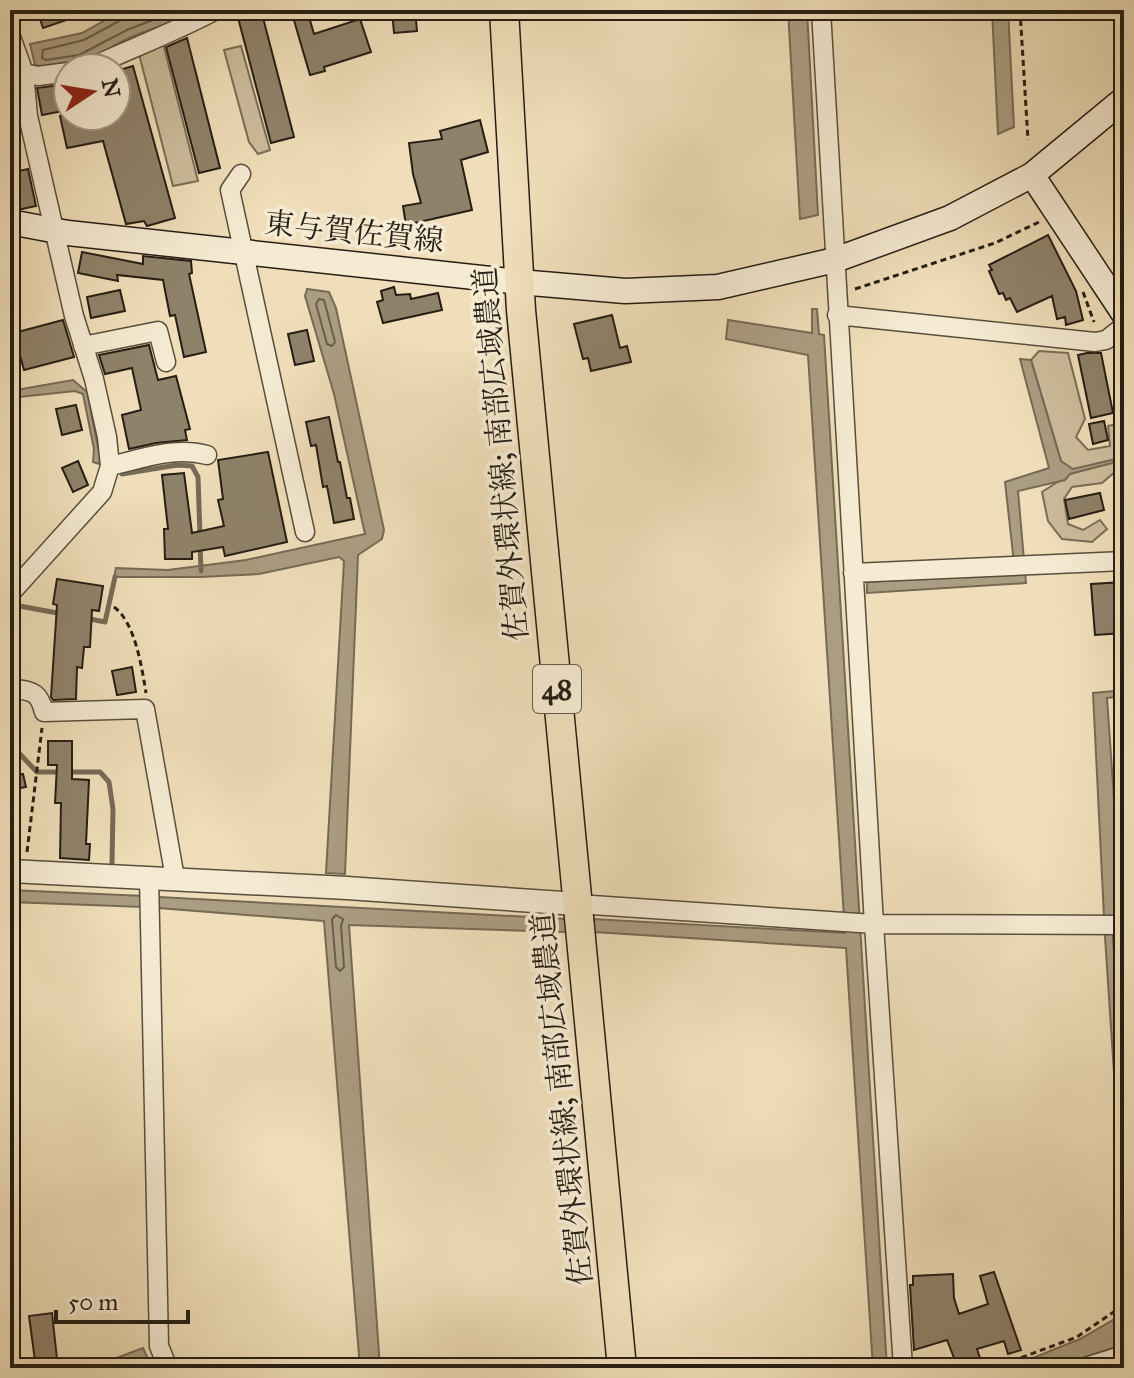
<svg xmlns="http://www.w3.org/2000/svg" width="1134" height="1378" viewBox="0 0 1134 1378" font-family="'IM FELL Great Primer','Noto Serif JP',serif">
<style>
.green{fill:#cdbd9d;stroke:#7a6e58;stroke-width:2}
.water{fill:#ab9d81;stroke:#766a55;stroke-width:2}
.lines{fill:none;stroke-linecap:round;stroke-linejoin:round}
.shore{stroke:#685e4a;stroke-width:2}
.stream{stroke:#766a55;stroke-width:5}
.building{fill:#8f826a;stroke:#261e14;stroke-width:2}
.minor-casing{stroke:#584e3d;stroke-width:21}
.tertiary-casing{stroke:#584e3d;stroke-width:25}
.secondary-casing{stroke:#261e14;stroke-width:27}
.primary-casing{stroke:#261e14;stroke-width:31}
.path{stroke:#261e14;stroke-width:3;stroke-dasharray:6 4;stroke-linecap:butt}
.minor{stroke:#f5ead2;stroke-width:18}
.tertiary{stroke:#f5ead2;stroke-width:22}
.secondary{stroke:#f5ead2;stroke-width:24}
.primary{stroke:#efdeb9;stroke-width:28}
.labels{text-anchor:middle;dominant-baseline:central;stroke-width:7;stroke-linejoin:round;paint-order:stroke}
.shield{fill:#f5ead2;stroke:#645b4d;stroke-width:2}
.shield-label{font-size:28px;font-weight:bold;fill:#261e14}
.street-label{font-size:30px;fill:#261e14;stroke:#f5ead2}
</style>
<rect width="100%" height="100%" fill="#efdeb9"/>
<filter id="stains"><feTurbulence type="fractalNoise" baseFrequency=".0025" numOctaves="4"/><feColorMatrix values="0 0 0 0 .2 0 0 0 0 .09 0 0 0 0 .02 0 0 0 .5 -.17"/></filter>
<radialGradient id="worn" r=".72"><stop offset=".6" stop-color="#630" stop-opacity="0"/><stop offset="1" stop-color="#630" stop-opacity=".3"/></radialGradient>
<path class="green" d="M163,43L198,181L173,186L139,54Z
M241,46L270,150L258,154L249,142L224,50Z
M1039,351L1068,353L1085,419L1076,437L1088,450L1110,446L1108,426L1120,423L1124,437V464L1102,483L1072,487L1064,499L1068,524L1083,530L1100,520L1107,529L1092,542L1062,539L1048,521L1042,492L1070,474L1061,461L1031,360Z
M1124,1231V1306L1116,1305V1232Z"/>
<path class="water" d="M123,10H199C177,22 152,28 129,38C101,51 69,77 35,65L30,44L82,33Z
M788,10H807L818,215L800,219Z
M992,10H1008L1014,127L998,134Z
M307,289L329,292L336,308L384,530L382,539L358,555L345,874L326,873L344,561L339,557L259,574L200,577H114L116,568L168,570L246,560L365,534L334,394L305,296Z
M812,309H817L819,334L824,335L887,1368H873L846,948L594,932L593,919L845,933L808,355L726,339L728,320L812,333Z
M1020,359L1031,360L1061,461L1073,469L1124,457V460L1070,474L1065,480L1018,491L1026,583L867,593V582L1015,572L1005,482L1049,468Z
M73,380L87,392L100,458L99,464L93,462L94,449L83,394L75,391L10,398V391Z
M1124,690V696L1107,698L1124,943V1224L1105,937L1093,693Z
M10,890L144,896L143,907L10,902Z
M159,897L566,919V932L349,925L380,1368H360L324,921L159,908Z
M1113,1320H1124V1348L1122,1345L1053,1368H1008L1080,1339Z
M143,1348L152,1368H142L132,1364L122,1368H90Z"/>
<g class="lines">
<path class="shore" d="M125,10L121,20L84,40L43,50L42,58L46,60L79,55L129,29L180,10
M319,299L324,300L335,342L332,346L327,344L316,304Z
M336,915L343,919L341,926L344,967L340,971L336,967L332,919Z
M1113,936L1124,1111"/>
<path class="stream" d="M122,474L177,465L192,466L198,477L200,535
M200,545L201,571
M14,605L63,614
M85,618L105,622L115,577
M10,748L15,749L37,772H100L109,782L113,809L112,864"/>
</g>
<path class="building" d="M37,10H89L90,12L43,28Z
M236,10H261L294,137L271,143Z
M291,10H307L314,34L360,19L371,52L324,67L325,71L310,75Z
M392,10H415L417,31L394,33Z
M187,38L220,168L199,173L166,47Z
M133,66L175,218L147,226L144,221L126,224L103,141L67,148L60,116H116V71Z
M68,84V110L42,115L37,88Z
M480,120L488,152L461,160L472,210L406,225L403,206L421,203L413,174L409,143L442,139L440,131Z
M28,169L36,206L22,209L10,207V173Z
M1048,235L1076,291L1083,320L1066,325L1065,317L1057,319L1052,296L1017,312L1010,298L1006,300L1003,293L999,294L989,271L992,270L989,265Z
M82,252L143,264V256L191,261L192,273L189,274L206,352L184,357L175,315L170,316L163,280L117,275L118,281L78,273Z
M394,287L396,295L410,294L411,299L438,293L442,310L383,323L377,302L383,300L381,291Z
M120,290L125,311L91,318L87,297Z
M612,315L620,348L627,346L631,362L591,371L588,358L583,359L574,324Z
M63,320L74,357L24,370L14,333Z
M307,330L314,361L295,365L288,334Z
M149,345L158,380L176,376L190,429L185,430L187,440L156,443L129,449L122,415L141,410L132,368L105,374L99,355Z
M1087,353H1101L1113,413L1091,418L1078,355Z
M76,405L82,430L62,435L56,409Z
M329,417L338,462H340L347,498H350L354,519L334,523L327,486L323,487L316,445L311,446L306,422Z
M1104,421L1108,440L1093,444L1089,424Z
M268,452L287,542L225,556L223,547L192,552V559H165L164,529H168L162,475L184,473L192,533L224,526L218,500L223,499L218,460Z
M78,461L88,485L73,492L62,468Z
M1100,493L1104,510L1069,519L1065,500Z
M57,579L103,586L99,611L92,610L90,647H84L82,668L77,667L76,699L53,700L51,697L57,605L53,604Z
M1124,582V633L1095,635L1091,584Z
M132,667L136,692L117,695L112,671Z
M48,741H72V779L89,780L86,844H90L89,860L60,858L61,803H55L57,765H48Z
M23,774L26,787L10,790V776Z
M994,1272L1021,1350L1008,1354L1004,1341L977,1349L981,1361L958,1368L947,1340L914,1350L910,1285H913V1276L953,1274L954,1298L959,1314L988,1304L980,1276Z
M52,1313L58,1368H36L29,1316Z"/>
<g class="lines">
<defs>
<path id="minor" d="M821,10L874,924L903,1368
M10,34L24,73L28,116L74,316L94,379L107,437L110,466L102,492L10,594
M89,68C132,48 175,32 216,10
M24,73L38,76L68,72
M241,174L230,190L305,532
M837,315L1095,342L1106,340L1124,326
M83,346L158,331L166,362
M110,466C141,459 175,446 207,455
M853,573L1124,561
M10,688C31,692 38,689 44,712L145,709L175,878
M149,877L159,1346L168,1368
M577,904L874,924L1124,925
M1082,1368L1124,1355"/>
<path id="tertiary" d="M10,871L347,888L577,904"/>
<path id="secondary" d="M1032,175L1124,314
M10,222L68,233L519,282L625,291L718,287L835,260L950,218L1032,175L1124,99"/>
<path id="primary" d="M504,10L521,310L622,1368"/>
</defs>
<use href="#minor" class="minor-casing"/>
<use href="#tertiary" class="tertiary-casing"/>
<use href="#secondary" class="secondary-casing"/>
<use href="#primary" class="primary-casing"/>
<path class="path" d="M1020,10L1028,140
M855,289L995,243L1039,222
M1083,292L1094,322
M114,607C135,622 142,668 146,693
M27,852L42,728
M993,1368L1077,1337L1115,1311L1124,1312"/>
<use href="#minor" class="minor"/>
<use href="#tertiary" class="tertiary"/>
<use href="#secondary" class="secondary"/>
<use href="#primary" class="primary"/>
</g>
<g class="labels">
<rect class="shield" x="533" y="665" width="48" height="48" rx="6"/>
<g class="shield-label">
<text x="557" y="689">48</text>
</g>
<g class="street-label">
<text transform="translate(354 232) rotate(6)">東与賀佐賀線</text>
<text transform="translate(501 454) rotate(-95)">佐賀外環状線; 南部広域農道</text>
<text transform="translate(562 1099) rotate(-96)">佐賀外環状線; 南部広域農道</text>
</g>
</g>
<rect width="1134" height="1378" fill="none" stroke="#efdeb9" stroke-width="40"/>
<rect x="12" y="12" width="1110" height="1354" fill="none" stroke="#261e14" stroke-width="4"/>
<rect x="20" y="20" width="1094" height="1338" fill="none" stroke="#261e14" stroke-width="2"/>
<g transform="translate(92 92) rotate(78)"><circle r="38" fill="#f5ead2" stroke="#a29886" stroke-width="2"/>
<path d="M0-6L14 30L0 20L-14 30Z" fill="#8f2418"/>
<text y="-12" font-size="22" font-weight="bold" text-anchor="middle" fill="#261e14">N</text>
</g>
<path d="M56 1310v12h132v-12" fill="none" stroke="#261e14" stroke-width="4"/>
<text x="68" y="1310" font-size="24" fill="#261e14" stroke="#f5ead2" stroke-width="6" paint-order="stroke">50 m</text>
<rect width="100%" height="100%" filter="url(#stains)"/>
<rect width="100%" height="100%" fill="url(#worn)"/>
</svg>
